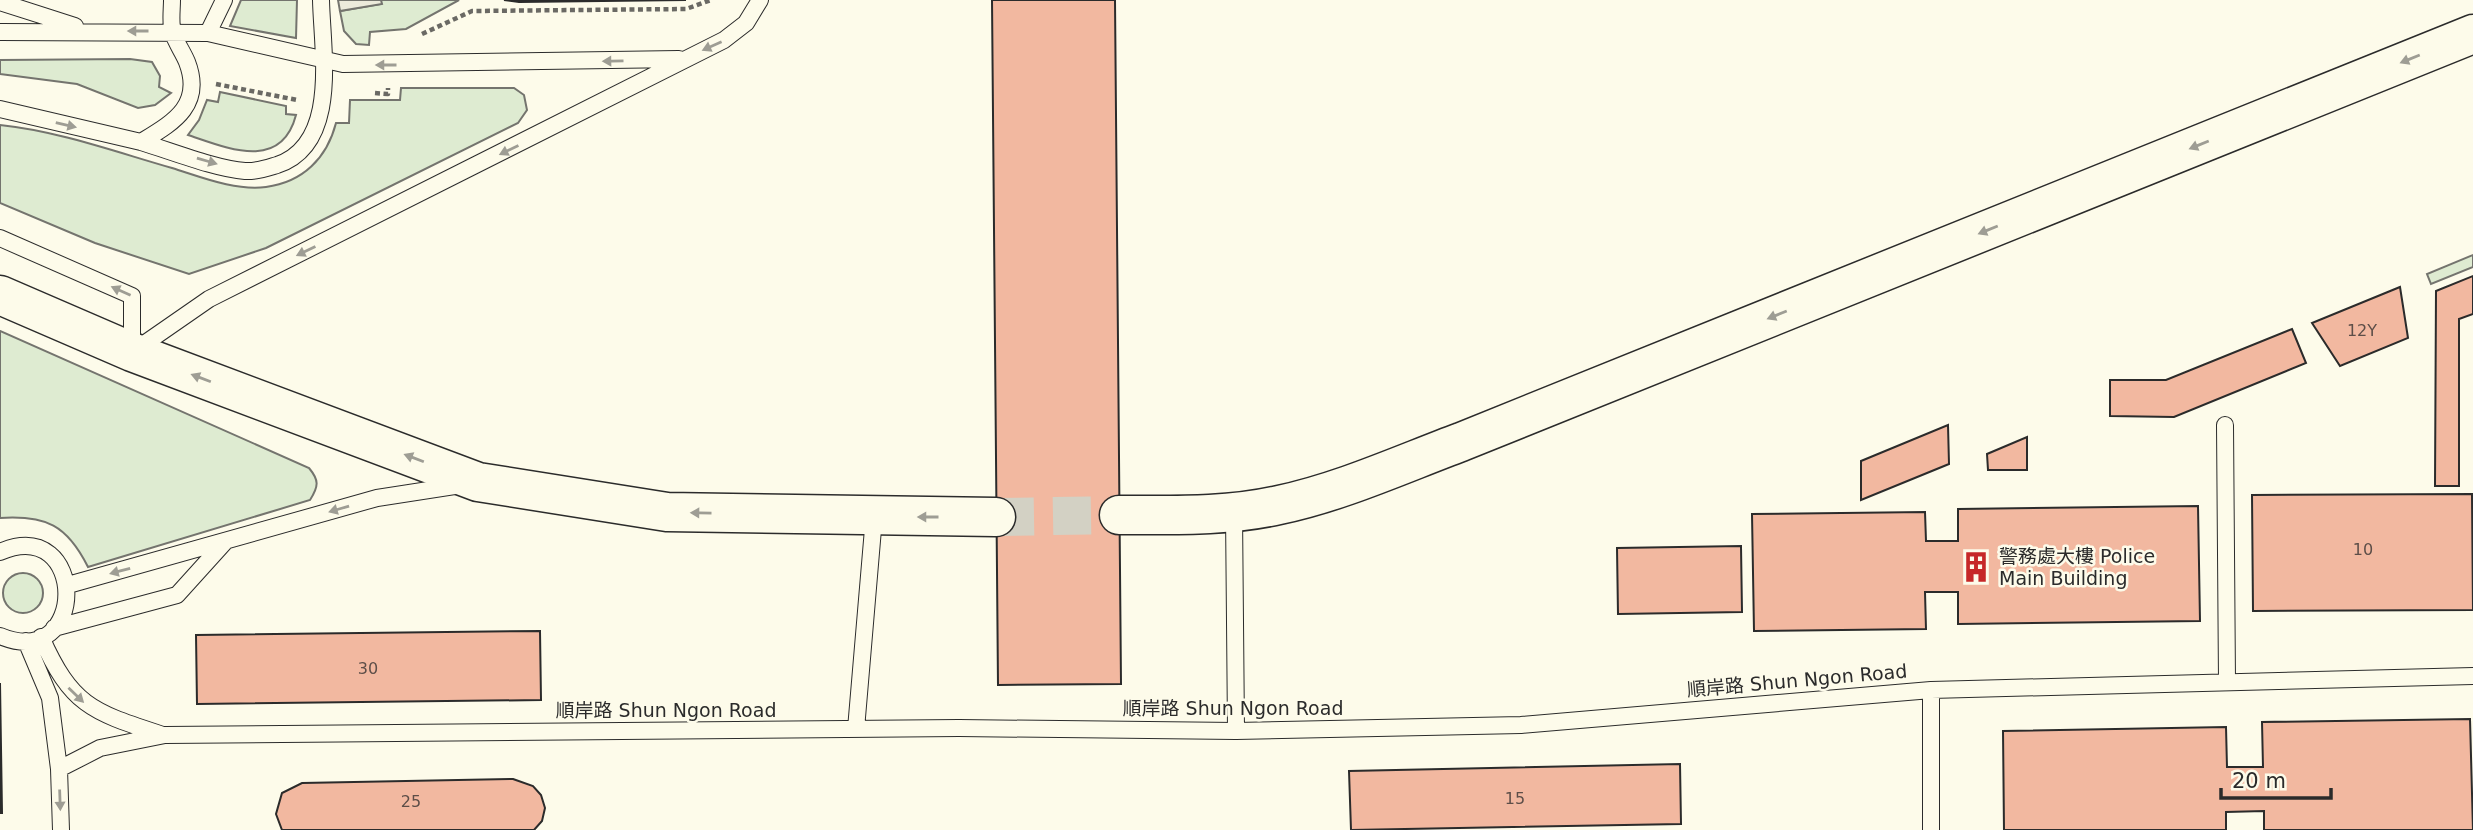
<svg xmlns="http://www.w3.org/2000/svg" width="2473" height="830" viewBox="0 0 2473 830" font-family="'DejaVu Sans','Noto Sans TC',sans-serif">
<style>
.green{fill:#deebd1;stroke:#74746e;stroke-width:2}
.parking{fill:#eceadb;stroke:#74746e;stroke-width:2}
.building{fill:#f2b8a0;stroke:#2b2b2b;stroke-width:2}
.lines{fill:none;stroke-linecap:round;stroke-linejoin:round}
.motorway-tunnel{stroke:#d3d1c4;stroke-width:38;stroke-dasharray:38 19;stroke-linecap:butt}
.service-casing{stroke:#2b2b2b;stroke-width:18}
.motorway-casing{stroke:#2b2b2b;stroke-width:41}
.path{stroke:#6a6964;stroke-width:4.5;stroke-dasharray:5 3.5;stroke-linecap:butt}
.service{stroke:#fdfbea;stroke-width:16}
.motorway{stroke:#fdfbea;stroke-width:38}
.oneway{fill:#9e9d94}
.labels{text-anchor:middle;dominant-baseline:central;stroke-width:5;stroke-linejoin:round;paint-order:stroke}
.number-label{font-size:16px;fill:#5d4e48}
.poi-label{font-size:19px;fill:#2b2b2b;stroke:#fdfbea;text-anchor:start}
.street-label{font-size:19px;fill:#2b2b2b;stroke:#fdfbea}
</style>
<rect width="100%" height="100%" fill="#fdfbea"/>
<path class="green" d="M241,0H297L296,38L230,26Z
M381,0H459L406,29L370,32L369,45L356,44L344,31L340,11L381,4Z
M130,59L152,62L160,76L159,87L171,93L155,105L138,108L77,84L0,74V60Z
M401,88H514L524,95L527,110L518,123L266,248L189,274L95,243L0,203V125C58,131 116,152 172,168C201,177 235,191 266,187C303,182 327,158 336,123H349L350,100H400Z
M220,92L286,106V114L296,115C281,172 227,148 188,135L199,120L207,100L218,102Z
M2473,255V267L2431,284L2427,274Z
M0,331L309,468C319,480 319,486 310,500L88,567C67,525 46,515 0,518Z
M3 593a20 20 0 1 1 40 0a20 20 0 1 1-40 0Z"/>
<path class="parking" d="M338,0H381L382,4L340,11Z"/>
<path class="building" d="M504,0H686L519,2Z
M992,0H1115L1121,684L998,685Z
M2473,276V314L2459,319V486H2435L2436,291Z
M2400,287L2408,338L2340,366L2312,323Z
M2292,329L2306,363L2174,417L2110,416V380H2166Z
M1948,425L1949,464L1861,500V461Z
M2027,437V470H1988L1987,454Z
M2472,494L2473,610L2253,611L2252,495Z
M2198,506L2200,621L1958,624V592H1925L1926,629L1754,631L1752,514L1925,512L1926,541H1958V509Z
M1741,546L1742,612L1618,614L1617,548Z
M540,631L541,700L197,704L196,635Z
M0,683L2,813H0Z
M2470,719L2473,830H2264V811L2226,812V830H2004L2003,731L2226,727L2227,767H2263L2262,722Z
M1680,764L1681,824L1351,830L1349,771Z
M513,779L533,786L541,795L545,808L542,821L534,830H282L276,814L282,793L302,783Z"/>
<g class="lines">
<path class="motorway-tunnel" d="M996,517L1119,515"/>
<defs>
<path id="service" d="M0,2L75,26
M0,32L208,33L343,64L679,59
M208,33L224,0
M0,109L141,142C172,123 204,106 187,62C183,52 176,43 173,33C170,23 172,10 172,0
M141,142C171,151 216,169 245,171C256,172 267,168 277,165C340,144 322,51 321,0
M0,238L132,296V352
M134,351L209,299L724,40L746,23L760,0
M2225,425L2227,681
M1234,513L1236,731
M0,552C88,514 89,673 0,636
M68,585L377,498L461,485
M54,628L177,595L224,543
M41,637C72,707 93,712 163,735
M26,641L50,698L59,769L61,830
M856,729L874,517
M59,769L100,748L165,735L959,728L1236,731L1521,725L1931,690L2473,676
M1931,830V690"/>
<path id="motorway" d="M0,295L132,352L478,482L667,512L996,517
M1119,515C1173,515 1226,517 1279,505C1341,492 1402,464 1461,442L2473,34"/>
</defs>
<use href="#service" class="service-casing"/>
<use href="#motorway" class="motorway-casing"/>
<path class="path" d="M422,34L472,11L686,9L711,0
M216,84L297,100
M375,93L388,94V88"/>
<use href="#service" class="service"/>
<use href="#motorway" class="motorway"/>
</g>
<defs><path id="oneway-solid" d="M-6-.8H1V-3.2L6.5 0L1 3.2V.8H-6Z" transform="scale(1.75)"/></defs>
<g class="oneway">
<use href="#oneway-solid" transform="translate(138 31) rotate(-180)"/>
<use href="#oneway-solid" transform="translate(712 46) rotate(156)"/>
<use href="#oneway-solid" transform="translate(2410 59) rotate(158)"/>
<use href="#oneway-solid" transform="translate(613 61) rotate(179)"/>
<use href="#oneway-solid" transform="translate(386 65) rotate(-180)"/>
<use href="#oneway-solid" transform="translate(66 125) rotate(13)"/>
<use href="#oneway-solid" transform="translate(2199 145) rotate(158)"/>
<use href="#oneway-solid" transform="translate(509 150) rotate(154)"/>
<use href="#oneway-solid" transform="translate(207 161) rotate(16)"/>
<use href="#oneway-solid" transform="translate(1988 230) rotate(158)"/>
<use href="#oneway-solid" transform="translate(306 251) rotate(154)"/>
<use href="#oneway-solid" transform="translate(121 291) rotate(-156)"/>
<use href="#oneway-solid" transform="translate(1777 315) rotate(158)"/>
<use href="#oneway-solid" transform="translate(201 378) rotate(-159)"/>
<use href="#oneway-solid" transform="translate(414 458) rotate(-159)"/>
<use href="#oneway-solid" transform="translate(339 509) rotate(164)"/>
<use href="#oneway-solid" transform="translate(701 513) rotate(-179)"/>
<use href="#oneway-solid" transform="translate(928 517) rotate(180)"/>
<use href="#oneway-solid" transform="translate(120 571) rotate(165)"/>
<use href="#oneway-solid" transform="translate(76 695) rotate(44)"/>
<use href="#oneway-solid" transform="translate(60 800) rotate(88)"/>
</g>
<defs>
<symbol id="building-bare" viewBox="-9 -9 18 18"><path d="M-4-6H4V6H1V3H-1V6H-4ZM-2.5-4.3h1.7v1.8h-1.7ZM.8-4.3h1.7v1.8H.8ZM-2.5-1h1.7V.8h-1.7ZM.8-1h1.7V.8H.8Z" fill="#c62828" stroke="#fdfbea" stroke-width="2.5" paint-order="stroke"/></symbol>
</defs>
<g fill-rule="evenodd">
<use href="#building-bare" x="1954" y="545" width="44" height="44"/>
</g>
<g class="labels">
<g class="number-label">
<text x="2362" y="330">12Y</text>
<text x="2363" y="549">10</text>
<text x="368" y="668">30</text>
<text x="1515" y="798">15</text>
<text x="411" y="801">25</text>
</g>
<g class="poi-label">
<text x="1999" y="556">警務處大樓 Police<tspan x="1999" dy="22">Main Building</tspan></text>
</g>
<g class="street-label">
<text transform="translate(1797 680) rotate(-5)">順岸路 Shun Ngon Road</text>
<text x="1233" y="708">順岸路 Shun Ngon Road</text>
<text x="666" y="710">順岸路 Shun Ngon Road</text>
</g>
</g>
<path d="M2221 788v10h110v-10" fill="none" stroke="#2b2b2b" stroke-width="3.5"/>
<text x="2232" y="788" font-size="21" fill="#2b2b2b" stroke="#fdfbea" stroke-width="5" paint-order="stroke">20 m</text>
</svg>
